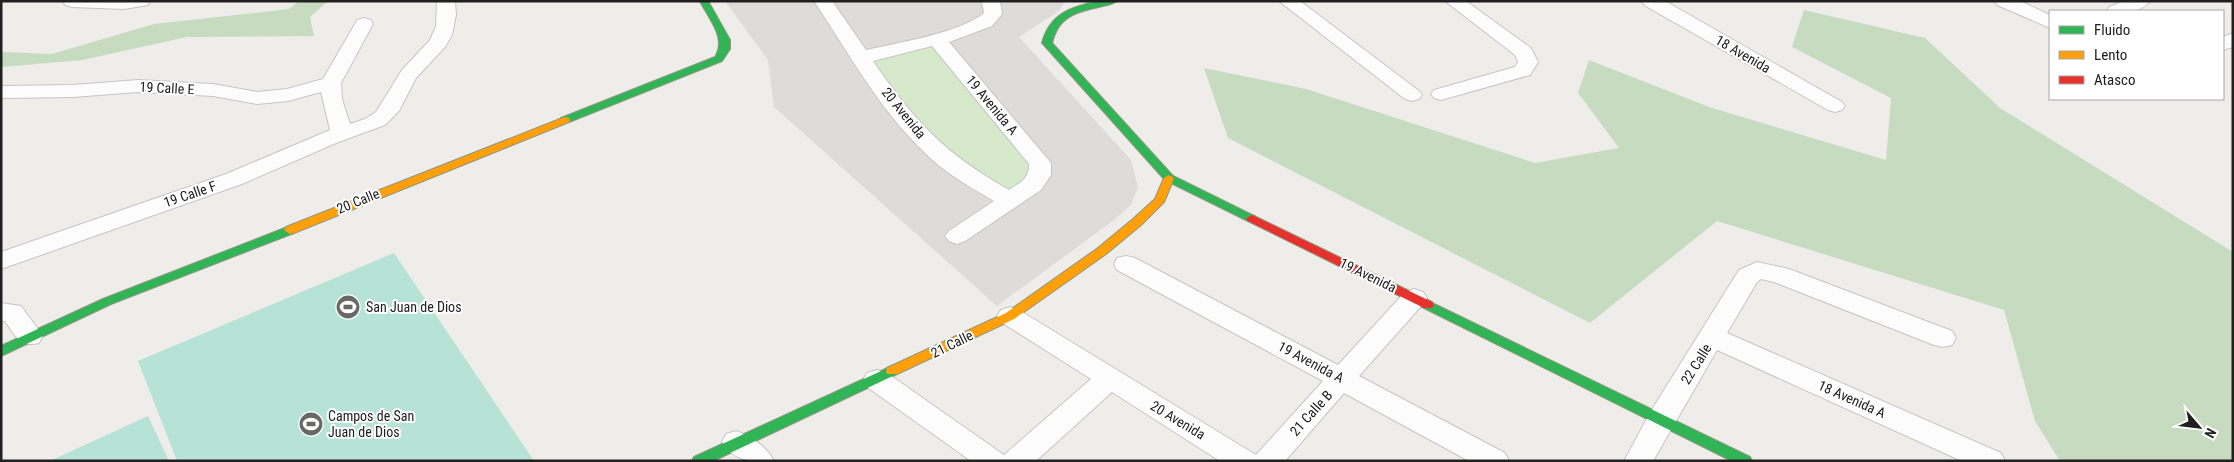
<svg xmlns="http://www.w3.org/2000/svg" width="2234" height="462" viewBox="0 0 2234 462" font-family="'Roboto Condensed',sans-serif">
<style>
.residential{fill:#dddcda}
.grass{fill:#d6e9ca}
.forest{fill:#c6dbc0}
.pitch{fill:#b7e2d6}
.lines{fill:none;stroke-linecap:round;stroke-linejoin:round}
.street-casing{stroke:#c5c5c3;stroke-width:2}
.fast-casing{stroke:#929782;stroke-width:2}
.slow-casing{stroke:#929782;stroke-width:2}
.jam-casing{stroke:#929782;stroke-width:2}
.street{fill:#fcfcfc;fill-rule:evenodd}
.fast{fill:#30b455;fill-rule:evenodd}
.slow{fill:#ff9f0a;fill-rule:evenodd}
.jam{fill:#e5322d;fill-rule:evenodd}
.labels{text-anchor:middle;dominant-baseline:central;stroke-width:4;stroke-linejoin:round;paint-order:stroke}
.street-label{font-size:14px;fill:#202020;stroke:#fff}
.poi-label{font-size:14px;fill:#202020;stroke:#fff;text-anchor:start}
</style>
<rect width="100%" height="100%" fill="#eeede9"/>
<path class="residential" d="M725,1H1065L1059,11L1019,37L1131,160L1138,187L1131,205L1114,220L997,306L774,107L768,60Z"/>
<path class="grass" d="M936,39L1040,163L1009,200L930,146L863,57Z"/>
<path class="forest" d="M299,1H328L310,17L314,36L187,37L82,60L1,67V52L52,54L154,24L289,9Z
M1804,10L1925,38L2000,108L2233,252V461H2060L2035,421L2004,310L1717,221L1590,323L1228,138L1204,68L1306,89L1535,163L1619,148L1578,93L1589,60L1709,107L1886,160L1891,98L1792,47Z"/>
<path class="pitch" d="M394,253L534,461H177L138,361Z
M148,416L169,461H50Z"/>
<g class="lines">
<defs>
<path id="street" d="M63,1H150L148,5L124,9L72,7L65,5Z
M437,1H455L456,15L452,35L445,47L416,78L399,111L385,125L336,143L242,184L1,269V252L226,174L330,130L321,92L288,101L257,104L213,96L138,92L73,97L1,98V86L73,85L138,80L213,84L257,92L287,89L323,79L355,24L357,20L364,18L371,20L373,24L341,83L342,99L350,124L365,119L376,112L402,70L430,40L436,26Z
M814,1H832L866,50C897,43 960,33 984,13L982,1H1000L1002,14L992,26L949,42L1051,163V175L1041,190L965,241L957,244L949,241L945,236L949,231L994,201C968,186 942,171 922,150C878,107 848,52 814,1ZM932,46L1029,164C1029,179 1021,182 1009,190C945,154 914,121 873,61Z
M1279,1H1300L1419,91L1422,95L1419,99L1412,101L1405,99Z
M1445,1H1466L1531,48L1538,62L1530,75L1441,100L1434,98L1431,94L1434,90L1515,67L1518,62L1515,55Z
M1642,1H1665L1842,102L1845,106L1842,110L1835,112L1828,110L1644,5Z
M1995,1H2020L2050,15V28L1997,5Z
M2124,1H2150C2141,14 2120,12 2107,11L2109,7Z
M2233,33V47L2223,50V37Z
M1126,256L1135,258L1338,365L1405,292L1414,289L1423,292L1427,298L1423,304L1359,376L1505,453L1509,461H1469L1344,393L1285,461H1220L1112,392L1036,461H971L867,387L863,380L867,373L877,370L887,373L1004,455L1091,379L1001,322L997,316L1001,310L1010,307L1019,310L1256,455L1323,381L1117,270L1114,264L1117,258Z
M1757,262L1789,269L1952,331L1956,338L1952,345L1943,347L1934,345L1774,282L1761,279L1757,282L1727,333L2001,453L2005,461H1962L1717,350L1653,461H1624L1651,411L1739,270Z
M1,303L21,306L43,336L39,343C20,348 15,335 5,321H1Z
M736,431C751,436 767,447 774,461C751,461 734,462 722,442L726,434Z"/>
<path id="fast" d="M700,1H708L730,40V49L722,61L569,122H561L560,120L561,118L715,57C727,38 709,19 700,1Z
M1099,1H1117C1112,5 1105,5 1099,7C1075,12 1058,17 1052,43L1173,176L1256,217L1258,219L1256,221H1248L1165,180L1044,45L1042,43C1050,13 1071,7 1099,1Z
M290,226L296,230L294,233L111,304L1,356V346L103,299Z
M1428,301L1750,457L1752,461H1732L1424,308L1422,305L1424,302Z
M892,366L897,368L898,371L897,374L713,461H692L694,457Z"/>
<path id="slow" d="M565,117L569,118L570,120L569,122L294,233L290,234L284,230L286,227Z
M1169,175L1174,178L1164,202L1141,225L1106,254L1014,319L897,374H887L886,371L887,368L1006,313L1098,248L1133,219L1155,199L1164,178Z"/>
<path id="jam" d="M1252,215L1432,302L1434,305L1432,308H1424L1248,221L1246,219L1248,217Z"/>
</defs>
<use href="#street" class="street-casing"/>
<use href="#fast" class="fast-casing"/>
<use href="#slow" class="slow-casing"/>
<use href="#jam" class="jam-casing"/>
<use href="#street" class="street"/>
<use href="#fast" class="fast"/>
<use href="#slow" class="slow"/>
<use href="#jam" class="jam"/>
</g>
<defs>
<symbol id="stadium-disc" viewBox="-11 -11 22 22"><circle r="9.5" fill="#686866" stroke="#fff"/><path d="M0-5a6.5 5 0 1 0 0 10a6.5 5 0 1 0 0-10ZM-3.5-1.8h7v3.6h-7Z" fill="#fff"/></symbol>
</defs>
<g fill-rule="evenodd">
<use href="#stadium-disc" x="334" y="293" width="28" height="28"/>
<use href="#stadium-disc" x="297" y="410" width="28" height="28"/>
</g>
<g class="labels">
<g class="street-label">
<text transform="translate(1743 54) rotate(30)">18 Avenida</text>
<text transform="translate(167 88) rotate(3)">19 Calle E</text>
<text transform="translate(992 105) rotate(50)">19 Avenida A</text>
<text transform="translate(904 113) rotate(51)">20 Avenida</text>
<text transform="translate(190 194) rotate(-19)">19 Calle F</text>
<text transform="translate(358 201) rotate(-22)">20 Calle</text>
<text transform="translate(1368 275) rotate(26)">19 Avenida</text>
<text transform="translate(952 344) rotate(-26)">21 Calle</text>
<text transform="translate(1311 362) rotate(28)">19 Avenida A</text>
<text transform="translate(1696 364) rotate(-58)">22 Calle</text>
<text transform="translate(1852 399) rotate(24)">18 Avenida A</text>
<text transform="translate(1311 413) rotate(-48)">21 Calle B</text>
<text transform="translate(1178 420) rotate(31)">20 Avenida</text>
</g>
<g class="poi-label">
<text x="366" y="307">San Juan de Dios</text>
<text x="328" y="416">Campos de San<tspan x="328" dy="16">Juan de Dios</tspan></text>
</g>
</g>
<rect width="2234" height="462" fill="none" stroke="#202020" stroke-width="5"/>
<rect x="2049" y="10" width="175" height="90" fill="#ffffff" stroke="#a6a6a6"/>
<rect x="2059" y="26" width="25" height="8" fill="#30b455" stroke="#a6a6a6"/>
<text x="2094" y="35" font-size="15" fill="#202020">Fluido</text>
<rect x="2059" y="51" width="25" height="8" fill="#ff9f0a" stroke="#a6a6a6"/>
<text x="2094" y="60" font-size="15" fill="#202020">Lento</text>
<rect x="2059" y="76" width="25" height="8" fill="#e5322d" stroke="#a6a6a6"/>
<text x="2094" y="85" font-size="15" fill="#202020">Atasco</text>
<g transform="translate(2199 427) rotate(118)" stroke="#ffffff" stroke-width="4" paint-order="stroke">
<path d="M0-4L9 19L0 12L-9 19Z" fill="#202020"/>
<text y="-8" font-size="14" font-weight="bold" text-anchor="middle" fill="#202020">N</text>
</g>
</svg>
